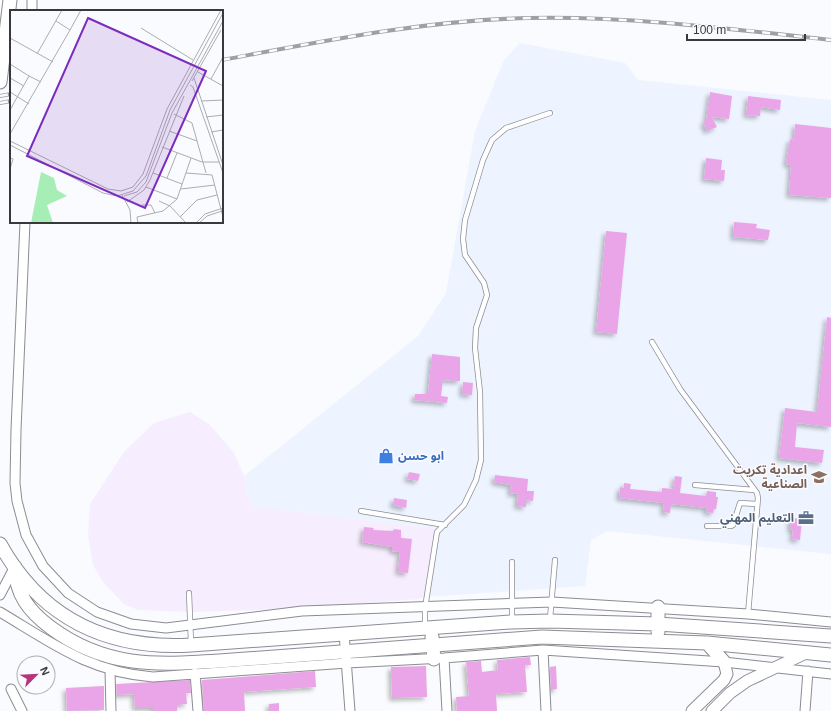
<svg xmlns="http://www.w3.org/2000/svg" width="831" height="711" viewBox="0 0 831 711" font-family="Helvetica,'Noto Sans Arabic',sans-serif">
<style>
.commercial{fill:#f6edfe}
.built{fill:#edf3ff}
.building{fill:#e9a5e7;filter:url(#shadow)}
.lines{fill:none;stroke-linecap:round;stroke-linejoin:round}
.service-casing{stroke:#8b8d92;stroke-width:6}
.minor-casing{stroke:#8b8d92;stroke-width:11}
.tertiary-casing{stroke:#8b8d92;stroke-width:13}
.secondary-casing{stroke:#8b8d92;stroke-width:15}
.service{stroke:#fff;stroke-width:4.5}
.minor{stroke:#fff;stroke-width:9}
.tertiary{stroke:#fff;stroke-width:11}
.secondary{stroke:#fff;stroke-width:13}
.rail-casing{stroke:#9fa0a2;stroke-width:4}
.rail{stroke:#fafbfe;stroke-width:2.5;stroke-dasharray:8;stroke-linecap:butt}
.labels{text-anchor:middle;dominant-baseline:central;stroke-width:3;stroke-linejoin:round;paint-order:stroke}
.shop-label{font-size:12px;font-weight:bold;fill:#366cbe;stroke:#fafbfe;text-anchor:start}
.education-label{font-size:12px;font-weight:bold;fill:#785e54;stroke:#fafbfe;text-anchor:end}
.service-label{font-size:12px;font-weight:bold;fill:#4e5e75;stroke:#fafbfe;text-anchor:end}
.inset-road{fill:none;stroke:#acadb0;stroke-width:1}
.view{fill:#7b2cbf;fill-opacity:0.15;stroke:#7b2cbf;stroke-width:2}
.inset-edge{fill:none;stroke:#38393b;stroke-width:2}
</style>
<defs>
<filter id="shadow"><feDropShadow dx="-3" dy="3" stdDeviation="2" flood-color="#0004"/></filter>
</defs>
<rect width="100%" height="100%" fill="#fafbfe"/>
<path class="commercial" d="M190,412L210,425L234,453L244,476L247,496L253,506L435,529L425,597L419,599L292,609L192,612L138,610L124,604L103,582L93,565L88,536L90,504L124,452L154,423Z"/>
<path class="built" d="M520,43L625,63L638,80L831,100V554L607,531L591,540L585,586L425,597L435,529L253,506L247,496L244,476L418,336L446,293L475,131L504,60Z"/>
<path class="building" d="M710,92L732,96L729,119L712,117L717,127L707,131L703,122L706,121Z
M748,96L781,100L780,110L761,107L760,116L746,115Z
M795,124L831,128V198L789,195L791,165L786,164L790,139L794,140Z
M706,158L722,160L721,170H725L724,181L704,179Z
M734,222L757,224L756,228L770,230L768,240L733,237Z
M606,231L627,233L617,334L596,332Z
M827,317L831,318V427L797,423L795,447L824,450L822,463L779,458L785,408L817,412Z
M432,354L460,357V381L443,380L441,396L448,397L447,403L414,400L415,394H428Z
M463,382L473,383L472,395L462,394Z
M409,472L420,474L418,481L407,479Z
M495,475L528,479L527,491H534L533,501L526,500V507L517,506L518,494L510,493L511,485L494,482Z
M675,476L682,477L680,493L706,496L707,491L716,492V497H718L716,509H714L713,513L706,512L707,508L671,504L670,513L663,512L664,503L619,498L620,487L624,488V483L631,484L630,489L662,492V488L673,489Z
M394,498L407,500L406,508L393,505Z
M791,518L802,519L800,540L792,539L793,530L790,529Z
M364,527L374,528L373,530L393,531L394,529L401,530V538L412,539L408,573L398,572L400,552L392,551V547L362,542Z
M530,657L531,665H525L527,692L496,694L497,711H457L456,697L469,696L466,662L481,661L482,672L498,670L497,660Z
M426,666L427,697L392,698L391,667Z
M556,666L557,689L551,690L550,667Z
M315,671L316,687L244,692L245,711H204L202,680Z
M190,680L191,693H186L187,704L177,705V711H153V708H135L134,694L117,695L116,684Z
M104,686V710L67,711L66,688Z
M279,703V711H269V704Z"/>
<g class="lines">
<defs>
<path id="service" d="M652,342L680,389L757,493L758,498L748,614
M695,485L754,490
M361,511L445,525
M707,526H731L733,525L740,503L757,504
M189,593L191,643
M550,619L555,560
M512,620V562
M425,626V608L437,532L464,505L476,480L481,460L480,392L475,348L476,328L487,295L484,283L465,255L463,239L465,220L483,160L492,140L506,128L550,113"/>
<path id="minor" d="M32,11V0
M25,222L16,430L15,483L17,501L26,535L43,566L68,593L97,612L131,624L166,628L302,611L552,602L748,614L831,622
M0,595L14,568
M0,612C52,643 89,672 153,677L347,663L444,658L543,650L724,662L831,674
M344,633L350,711
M543,650L546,711
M444,658L447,711
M110,670L111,711
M195,673L198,711
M11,689L22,711
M805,711L808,671"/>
<path id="tertiary" d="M692,711L724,680L727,674L724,662
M712,711L730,693L747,681L806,653"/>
<path id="secondary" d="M0,82L10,0
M0,544C41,618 107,650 191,645L511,622L550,621L658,624L831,636
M15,567C16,595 29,611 50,627C105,668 155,665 219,661L542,637L707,643L831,655
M658,607V632
M432,637L434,659
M707,643L724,662"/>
</defs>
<use href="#service" class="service-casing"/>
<use href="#minor" class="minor-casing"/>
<use href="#tertiary" class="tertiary-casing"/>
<use href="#secondary" class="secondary-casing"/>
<use href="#service" class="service"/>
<use href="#minor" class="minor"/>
<use href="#tertiary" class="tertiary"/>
<use href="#secondary" class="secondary"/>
<defs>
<path id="rail" d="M222,60C324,41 426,20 530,18C631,16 731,29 831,40
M0,96L11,94
M0,103L11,101"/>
</defs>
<use href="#rail" class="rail-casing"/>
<use href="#rail" class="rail"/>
</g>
<defs>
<symbol id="shop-bare" viewBox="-9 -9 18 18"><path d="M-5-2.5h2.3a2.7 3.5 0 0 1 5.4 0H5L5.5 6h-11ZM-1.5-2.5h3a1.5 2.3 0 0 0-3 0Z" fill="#3f7fe0" stroke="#fafbfe" stroke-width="2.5" paint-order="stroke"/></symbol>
<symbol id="school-bare" viewBox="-9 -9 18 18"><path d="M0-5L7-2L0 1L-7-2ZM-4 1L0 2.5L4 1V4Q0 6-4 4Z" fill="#8d6e63" stroke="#fafbfe" stroke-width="2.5" paint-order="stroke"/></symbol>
<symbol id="office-bare" viewBox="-9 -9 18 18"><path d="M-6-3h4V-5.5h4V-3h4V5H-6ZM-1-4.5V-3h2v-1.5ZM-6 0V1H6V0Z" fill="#5c6f8a" stroke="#fafbfe" stroke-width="2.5" paint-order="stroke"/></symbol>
</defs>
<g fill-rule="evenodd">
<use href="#shop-bare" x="375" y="445" width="22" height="22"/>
<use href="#school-bare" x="808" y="466" width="22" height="22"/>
<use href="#office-bare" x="795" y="507" width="22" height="22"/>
</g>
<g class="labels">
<g class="shop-label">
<text x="398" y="456">ابو حسن</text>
</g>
<g class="education-label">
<text x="807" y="470">اعدادية تكريت<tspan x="807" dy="14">الصناعية</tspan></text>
</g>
<g class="service-label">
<text x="794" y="518">التعليم المهني</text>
</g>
</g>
<g transform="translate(10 10)">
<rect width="213" height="213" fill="#fafbfe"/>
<path d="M31,162L44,168L47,180L57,186L37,195L43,213H21Z" fill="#a6eeb6"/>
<path class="inset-road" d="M46,11L60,20L71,0M131,18L183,50M0,28L43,52M27,44L52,0M0,54L19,66M188,62L213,76M0,68L14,76M184,68L213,155M201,69L213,47M182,71L211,20M180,75L183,77L213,163M0,82L19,94M191,91L213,90M0,100L19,66L31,72M164,104L182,113L196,163M196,107L213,105M159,121L187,131M201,122L213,120M0,124L60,20M0,131L98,179L111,181L123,177L133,164L157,99L211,0M0,135L93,183L107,186L123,181L136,166L160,100L213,3M152,137L192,152H209M0,148L3,149L0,159M143,163L172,174M176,163L202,165L213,207M157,168L167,143M136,177L167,189M171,179L205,175M112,185L120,200L121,213M114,186L127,182L136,172L162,103L213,11M149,191L160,196L176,213M117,192L134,180L140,170L174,86M132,195H141L145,203M170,207L187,190L207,185M128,213L127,207L153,201L167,189L181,148M186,213L195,204L213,198M189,213L197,206L212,201"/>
<path class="view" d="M78,8L196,61L135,198L17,146Z"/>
<rect width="213" height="213" class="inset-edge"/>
</g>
<g transform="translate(36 675) rotate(66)"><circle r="19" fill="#fafbfe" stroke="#acadb0"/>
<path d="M0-3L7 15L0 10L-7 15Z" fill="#b8357d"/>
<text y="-6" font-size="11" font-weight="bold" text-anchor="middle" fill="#38393b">N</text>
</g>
<path d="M687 34v6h118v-6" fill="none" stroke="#38393b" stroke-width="2"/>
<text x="693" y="34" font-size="12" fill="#38393b" stroke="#fafbfe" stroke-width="3" paint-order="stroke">100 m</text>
</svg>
